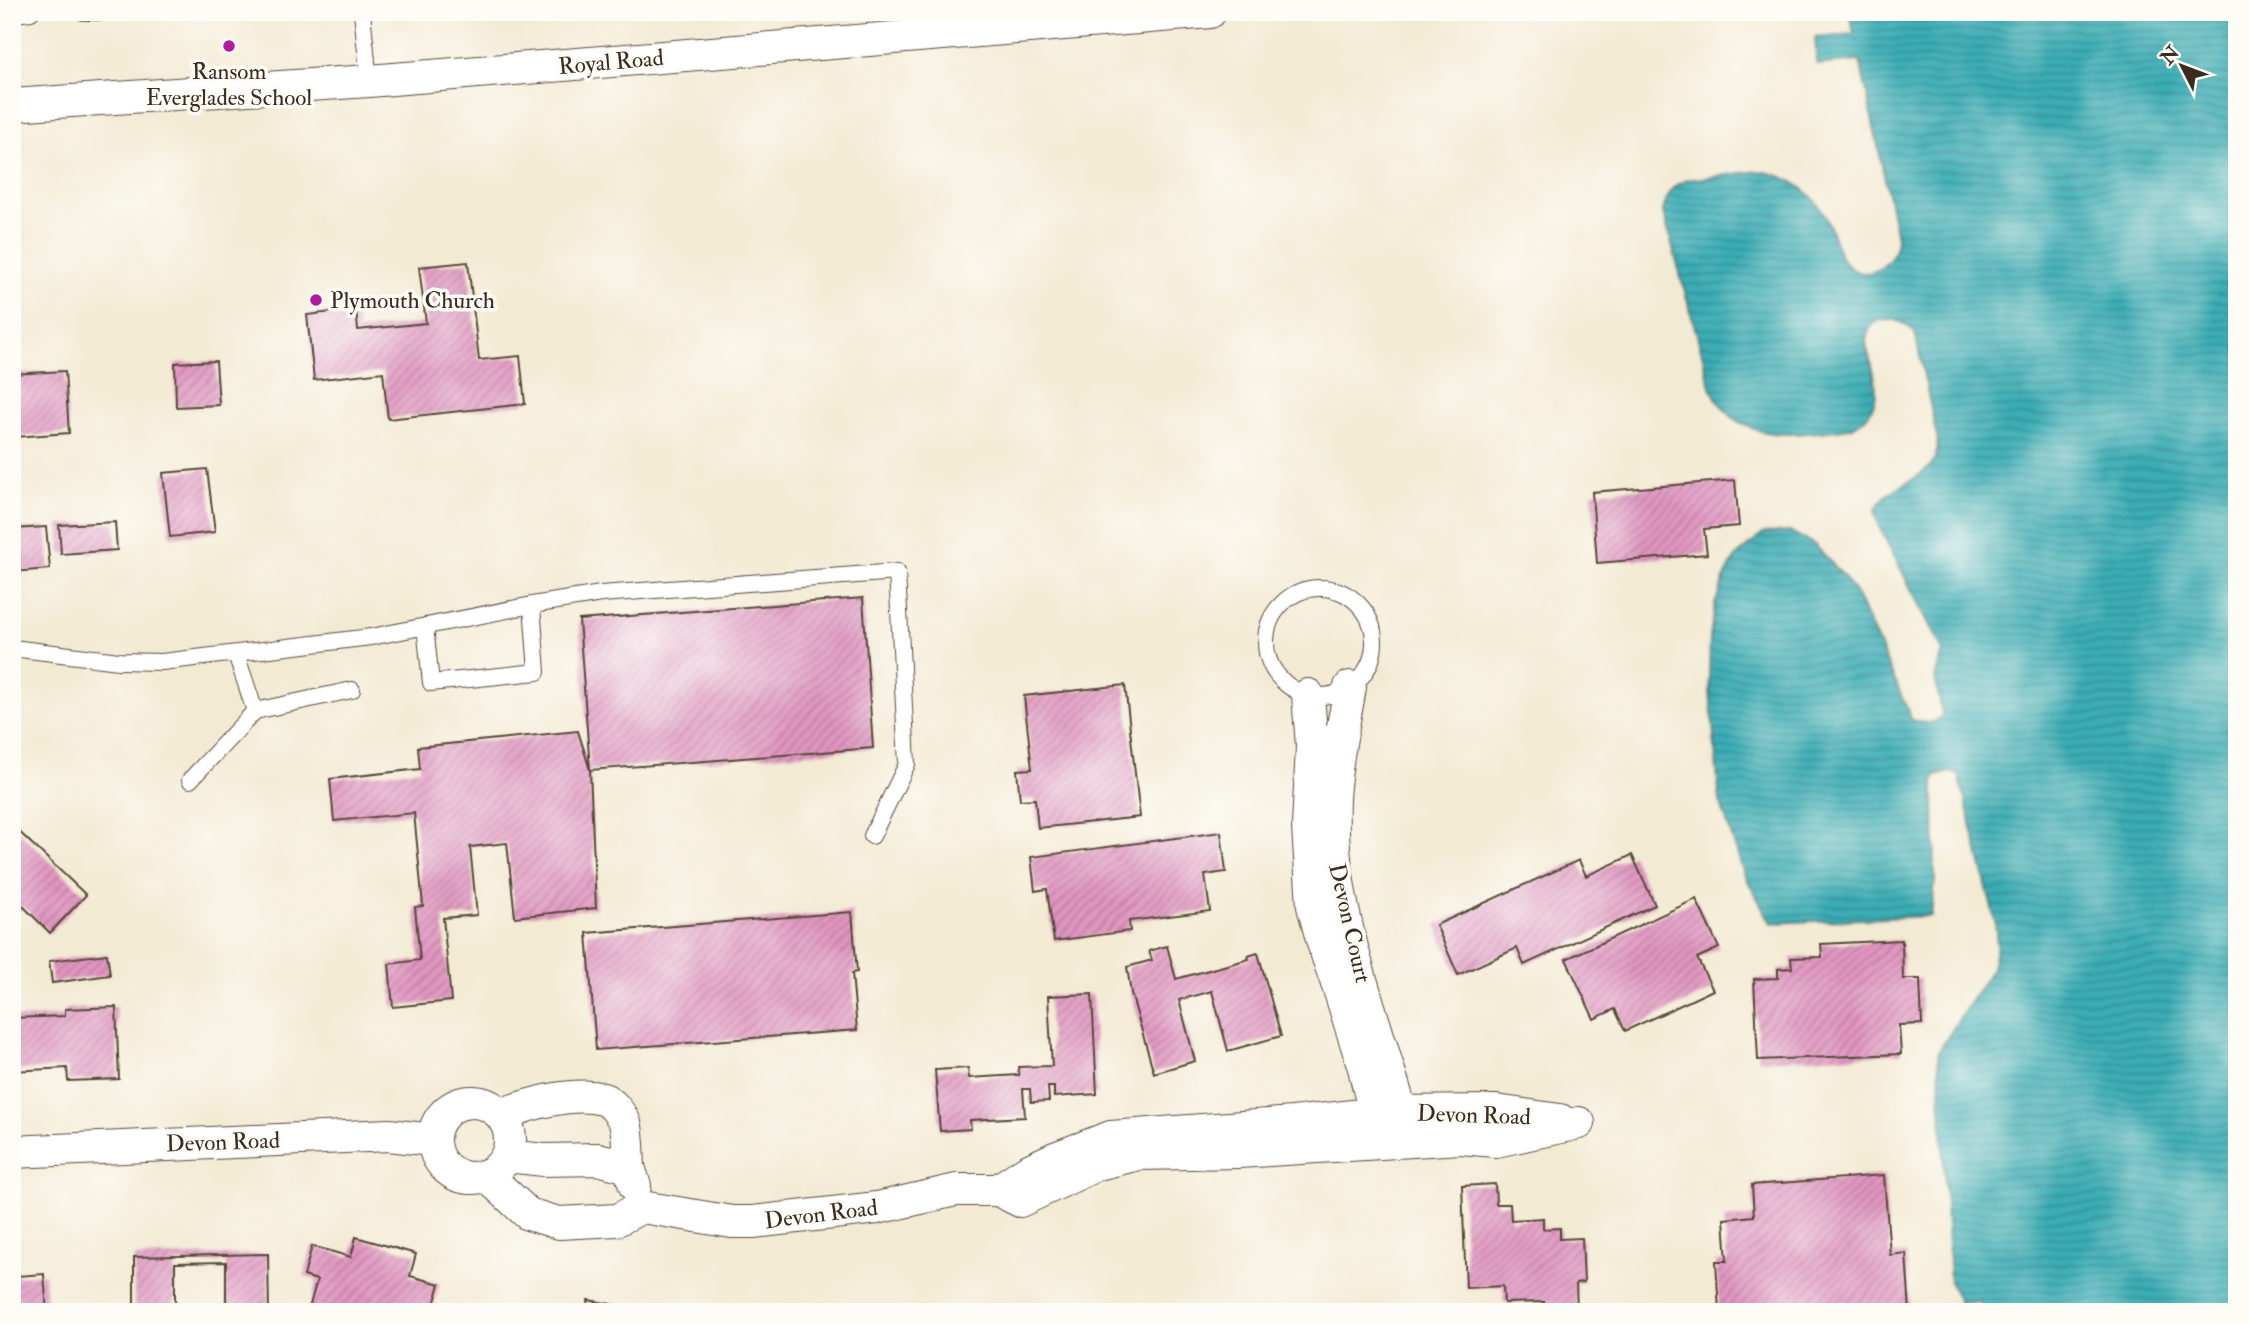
<svg xmlns="http://www.w3.org/2000/svg" width="2249" height="1324" viewBox="0 0 2249 1324" font-family="'IM FELL Double Pica',serif">
<style>
.water{fill:url(#water-rules);stroke:#3b6c6a;stroke-width:2}
.building{fill:url(#building-hatch)}
.lines{fill:none;stroke-linecap:round;stroke-linejoin:round}
.lane-casing{stroke:#574739;stroke-width:18}
.street-casing{stroke:#574739;stroke-width:34}
.lane{stroke:#fff;stroke-width:16}
.street{stroke:#fff;stroke-width:32}
.poi-dot{fill:#b5179e;stroke:#fdfcf7;stroke-width:2.5}
.labels{text-anchor:middle;dominant-baseline:central;stroke-width:7;stroke-linejoin:round;paint-order:stroke}
.street-label{font-size:23px;fill:#3b2a1e;stroke:#fdfcf7}
.poi-label{font-size:23px;fill:#3b2a1e;stroke:#fdfcf7}
</style>
<defs>
<pattern id="water-rules" width="6" height="5" patternUnits="userSpaceOnUse" patternTransform="scale(1.75)"><rect width="6" height="5" fill="#3badb5"/><path d="M0 2.5h6" fill="none" stroke="#338d93"/></pattern>
<pattern id="building-hatch" width="6" height="6" patternUnits="userSpaceOnUse" patternTransform="scale(1.75)"><rect width="6" height="6" fill="#e196c1"/><path d="M-1 1l2-2M0 6l6-6M5 7l2-2" fill="none" stroke="#b87b9c"/></pattern>
</defs>
<rect width="100%" height="100%" fill="#fdfcf7"/>
<filter id="ink" filterUnits="userSpaceOnUse"><feTurbulence type="fractalNoise" baseFrequency=".0143" numOctaves="2"/><feDisplacementMap in="SourceGraphic" scale="14" xChannelSelector="R" yChannelSelector="G"/><feConvolveMatrix kernelMatrix="1 2 1 2 8 2 1 2 1" color-interpolation-filters="sRGB"/></filter>
<filter id="wash" filterUnits="userSpaceOnUse"><feTurbulence type="fractalNoise" baseFrequency=".00686" numOctaves="4" result="noise"/><feDisplacementMap in="SourceGraphic" scale="28" xChannelSelector="R" yChannelSelector="G"/><feGaussianBlur stdDeviation="1.57" result="paint"/><feColorMatrix in="noise" values="0 0 0 0 0 0 0 0 0 0 0 0 0 0 0 0 0 1.4 0 .05"/><feComposite in="paint" operator="in"/></filter>
<g filter="url(#wash)">
<rect width="100%" height="100%" fill="#f3ead3"/>
<path class="water" d="M1850,12H2237V1312H1982L1980,1301L1960,1304L1950,1283L1938,1052L1992,968L1997,946L1995,921L1959,775L1950,772L1936,776L1934,781L1935,883L1931,916L1771,923L1744,874L1720,801L1718,783L1709,679L1710,635L1715,604L1726,574L1737,556L1764,533L1791,532L1815,545L1844,577L1857,595L1912,720C1925,723 1933,727 1942,714L1935,677L1943,651L1879,527L1875,513C1885,478 1944,484 1937,437L1915,333C1901,315 1868,312 1866,341C1866,348 1869,356 1871,362C1879,390 1880,413 1851,428C1801,434 1739,448 1712,390L1663,212C1666,197 1671,187 1686,180L1759,171C1791,175 1817,194 1829,224C1835,237 1836,253 1846,264C1868,286 1897,263 1897,237L1860,61L1817,65L1815,37L1854,34Z"/>
<g id="blocks">
<path class="building" d="M468,262L479,360L520,356L525,404L388,419L383,372L314,380L307,315L356,309L358,330L426,323L419,267Z
M216,361L219,405L176,407L175,363Z
M65,371L69,433L15,437L12,374Z
M207,469L215,532L170,537L163,473Z
M1735,480L1739,526L1704,529L1707,554L1597,563L1592,492Z
M115,522L117,550L61,554L59,525Z
M46,527L50,569L12,572V529Z
M863,598L873,748L590,770L579,620Z
M1125,685L1140,817L1038,828L1035,799L1020,800L1017,770L1032,769L1024,696Z
M578,731L590,770L596,908L515,917L507,843L470,847L477,915L443,918L451,1001L393,1007L389,964L420,960L415,907L423,906L414,813L334,821L330,779L420,769L418,747Z
M12,825L86,895L50,933L23,906L12,918Z
M1221,832L1226,872L1205,875L1210,911L1129,921L1130,931L1054,941L1047,889L1035,891L1031,857Z
M1632,855L1655,905L1524,965L1517,948L1458,975L1436,925L1579,860L1586,876Z
M1696,899L1719,948L1697,958L1713,990L1625,1031L1615,1009L1594,1019L1566,959Z
M852,912L857,972L852,973L857,1030L596,1050L587,933Z
M1902,940L1903,979H1920L1922,1024L1899,1025L1901,1054L1758,1060L1754,979L1778,978V969L1792,968L1791,958L1822,957L1821,944Z
M1167,946L1176,979L1249,959L1248,956L1258,953L1281,1036L1228,1051L1212,991L1179,1000L1195,1061L1154,1073L1131,993L1127,967L1152,960L1149,951Z
M107,954L110,975L52,983L49,961Z
M1092,994L1097,1094L1054,1097V1087H1048L1049,1101L1031,1102L1030,1089H1023L1025,1117L970,1120L971,1129L940,1131L935,1070L968,1068L969,1078L1019,1075L1018,1067L1052,1066L1048,996Z
M116,1007L119,1079L68,1081L67,1068L12,1071V1018L65,1016V1009Z
M1884,1175L1890,1255L1906,1253L1910,1312H1719L1716,1261H1727L1724,1219L1754,1216L1752,1185Z
M1495,1184L1496,1204H1510L1511,1220L1543,1218V1229L1560,1228V1239L1582,1238L1584,1282L1576,1283L1577,1312H1545L1544,1302L1504,1303L1503,1286L1466,1288L1462,1186Z
M12,1232H14L17,1276L44,1274L47,1312H12Z
M356,1237L416,1254L410,1276L440,1284L432,1312H308L317,1280L304,1276L312,1246L351,1257Z
M268,1254L269,1312H226V1262L175,1263V1312H134V1257Z
M588,1300L645,1310V1312H589Z"/>
</g>
</g>
<g filter="url(#ink)">
<use href="#blocks" fill-opacity="0" stroke="#574739" stroke-width="2"/>
<g class="lines">
<defs>
<path id="lane" d="M83,12H110
M362,12L369,81
M12,14L31,12
M1266 642a54 54 0 1 1 108 0a54 54 0 1 1-108 0Z
M425,626L431,683L537,672L532,605
M12,648L119,661L162,662L371,637L532,605L601,594L897,572L907,764L872,836
M236,654L255,711L352,690
M190,780L255,711"/>
<path id="street" d="M12,105L369,81L1210,12
M1350,687C1344,724 1335,761 1333,799C1328,907 1373,1010 1401,1112
M1308,695L1312,746L1308,827L1313,906L1323,943L1341,995L1364,1068L1375,1114
M434 1140a38 38 0 1 1 76 0a38 38 0 1 1-76 0Z
M501,1115C528,1104 573,1091 603,1099C612,1102 621,1114 625,1123C629,1136 628,1153 629,1167
M12,1152L389,1135L433,1140
M507,1156L544,1160L598,1159L629,1167L635,1186
M487,1176L528,1214L559,1223L617,1220L642,1207L732,1222H753L877,1208L956,1190H998L1020,1201L1098,1164L1139,1154L1238,1152L1460,1138L1496,1141L1579,1123
M998,1190L1027,1171L1055,1158L1111,1137L1293,1123L1387,1112L1496,1111L1560,1120"/>
</defs>
<use href="#lane" class="lane-casing"/>
<use href="#street" class="street-casing"/>
<use href="#lane" class="lane"/>
<use href="#street" class="street"/>
</g>
</g>
<g class="poi-dot">
<circle cx="229" cy="46" r="7"/>
<circle cx="316" cy="300" r="7"/>
</g>
<g class="labels">
<g class="street-label">
<text transform="translate(611 62) rotate(-5)">Royal Road</text>
<text transform="translate(1350 923) rotate(77)">Devon Court</text>
<text transform="translate(1474 1115) rotate(2)">Devon Road</text>
<text transform="translate(223 1142) rotate(-2)">Devon Road</text>
<text transform="translate(821 1214) rotate(-7)">Devon Road</text>
</g>
<g class="poi-label">
<text x="229" y="71">Ransom<tspan x="229" dy="26">Everglades School</tspan></text>
<text x="330" y="300" text-anchor="start">Plymouth Church</text>
</g>
</g>
<rect width="2249" height="1324" fill="none" stroke="#fdfcf7" stroke-width="42"/>
<g transform="translate(2182 66) rotate(312)" stroke="#fdfcf7" stroke-width="5" paint-order="stroke">
<path d="M0-5L12 26L0 18L-12 26Z" fill="#3b2a1e"/>
<text y="-10" font-size="19" font-weight="bold" text-anchor="middle" fill="#3b2a1e">N</text>
</g>
</svg>
